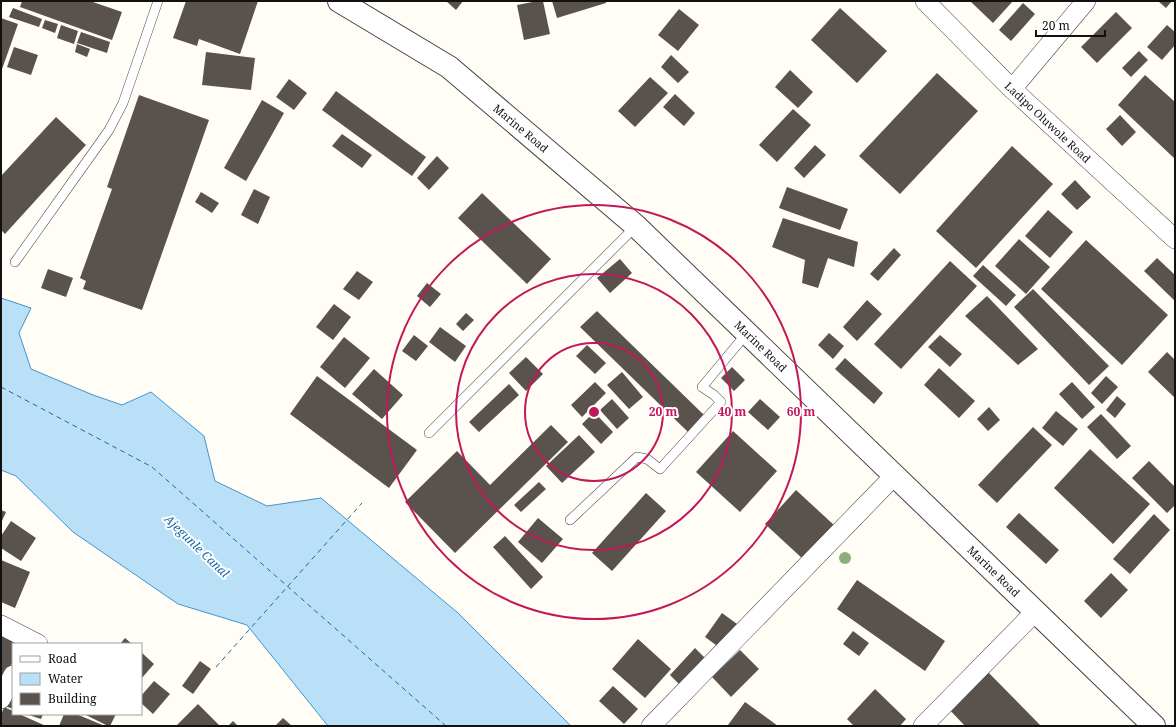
<svg xmlns="http://www.w3.org/2000/svg" width="1176" height="727" viewBox="0 0 1176 727" font-family="'Noto Serif',serif">
<style>
.water{fill:#b9e0f7;stroke:#3f96cf}
.lines{fill:none;stroke-linecap:round;stroke-linejoin:round}
.ferry{stroke:#1768a6;stroke-width:1;stroke-dasharray:5 4;stroke-linecap:butt}
.building{fill:#5a524d}
.service-casing{stroke:#444;stroke-width:10}
.minor-casing{stroke:#444;stroke-width:20}
.tertiary-casing{stroke:#444;stroke-width:24}
.service{stroke:#fff;stroke-width:9}
.minor{stroke:#fff;stroke-width:19}
.tertiary{stroke:#fff;stroke-width:22}
.tree{fill:#8dad7f}
.ring{fill:none;stroke:#c2185b;stroke-width:2}
.labels{text-anchor:middle;dominant-baseline:central;stroke-width:4;stroke-linejoin:round;paint-order:stroke}
.street-label{font-size:11px;fill:#111;stroke:#fff}
.water-label{font-size:12px;font-style:italic;fill:#1768a6;stroke:#fff}
.centre{fill:#c2185b;stroke:#fff;stroke-width:2}
.ring-label{font-size:12px;text-anchor:middle;font-weight:bold;fill:#c2185b;stroke:#fff;stroke-width:4;stroke-linejoin:round;paint-order:stroke}
</style>
<rect width="100%" height="100%" fill="#fffdf5"/>
<path class="water" d="M1,298L31,308L19,333L31,369L93,395L122,405L151,392L204,436L215,481L267,506L321,498L458,613L571,726H328L247,625L178,604L73,532L16,476L1,470Z"/>
<g class="lines">
<path class="ferry" d="M1,387L152,467L446,726
M216,667L362,503"/>
</g>
<path class="building" d="M22,1H90L122,12L112,40L20,7Z
M186,1H258L240,54L199,39L197,46L173,38Z
M446,1H463L456,10Z
M538,1H543L550,34L524,40L517,5Z
M552,1H606V3L557,18Z
M970,1H1013L993,23Z
M1158,1H1172L1166,8Z
M1023,3L1035,14L1011,41L999,30Z
M13,8L42,19L39,27L9,17Z
M840,8L887,51L857,83L811,40Z
M679,9L699,25L678,51L658,35Z
M1116,12L1132,28L1097,63L1081,47Z
M1,18L18,24L1,72Z
M45,20L58,24L55,33L42,28Z
M61,25L78,31L74,44L57,38Z
M1167,25L1175,32V45L1162,60L1147,47Z
M81,32L110,42L107,53L77,43Z
M77,44L90,49L87,57L75,52Z
M14,47L38,55L31,75L7,67Z
M1139,51L1148,60L1131,77L1122,68Z
M206,52L255,58L251,90L202,85Z
M671,55L689,72L678,83L661,67Z
M790,70L813,92L798,108L775,87Z
M937,73L978,111L900,194L859,156Z
M1145,75L1175,102V159L1118,105Z
M650,77L668,93L635,127L618,111Z
M289,79L307,93L294,110L276,97Z
M336,91L426,157L412,176L322,110Z
M675,94L695,113L684,126L663,107Z
M139,95L209,120L142,310L83,289L86,281L80,278L112,189L107,187Z
M262,100L284,113L246,181L224,168Z
M793,109L811,125L777,162L759,145Z
M1120,115L1136,132L1122,146L1106,129Z
M56,117L86,145L5,234L1,230V176Z
M342,134L372,155L362,168L332,146Z
M815,145L826,155L804,178L794,168Z
M1012,146L1053,184L976,268L936,231Z
M437,156L449,168L429,190L417,178Z
M1075,180L1091,197L1077,210L1061,194Z
M787,187L848,209L840,230L779,208Z
M254,189L270,197L258,224L241,215Z
M201,192L219,203L212,213L195,202Z
M482,193L551,259L527,284L458,218Z
M1048,210L1073,232L1050,258L1025,236Z
M783,218L858,242L854,267L828,258L818,288L802,283L805,260L772,247Z
M1019,239L1050,267L1026,294L995,266Z
M1086,240L1168,315L1122,365L1041,289Z
M894,248L901,255L878,281L870,274Z
M1157,258L1175,275V301L1144,271Z
M620,259L632,273L610,293L597,278Z
M950,261L977,286L901,369L874,344Z
M983,265L1016,295L1006,306L973,276Z
M48,269L73,278L66,297L41,288Z
M357,271L373,282L359,300L343,289Z
M427,283L441,294L430,307L417,296Z
M1033,289L1109,366L1089,385L1014,307Z
M987,296L1038,349L1018,365L965,316Z
M867,300L882,314L857,341L843,327Z
M334,304L351,317L333,340L316,327Z
M597,311L704,415L688,432L580,327Z
M466,313L474,320L463,331L456,324Z
M440,327L466,346L455,362L429,342Z
M829,333L844,346L833,359L818,345Z
M414,335L428,346L416,361L402,351Z
M940,335L962,354L950,367L928,347Z
M344,337L370,358L345,388L320,367Z
M587,345L606,363L595,374L576,356Z
M1167,352L1175,360V398L1148,372Z
M526,357L543,374L526,391L509,373Z
M845,358L883,393L874,404L835,369Z
M732,367L745,380L734,391L721,378Z
M939,368L975,401L959,418L924,385Z
M374,369L403,395L382,419L352,394Z
M622,372L643,397L629,409L607,385Z
M317,376L417,450L389,488L290,414Z
M1106,376L1118,387L1102,404L1091,393Z
M595,382L606,393L582,417L571,405Z
M1072,382L1095,407L1082,419L1059,394Z
M509,384L519,395L479,432L469,422Z
M1117,396L1126,404L1115,418L1106,410Z
M612,399L629,418L617,429L600,410Z
M760,399L780,417L768,430L748,412Z
M989,407L1000,420L988,431L977,419Z
M1056,411L1078,429L1063,446L1042,428Z
M594,412L613,432L601,444L582,424Z
M1101,414L1131,446L1117,459L1087,427Z
M551,425L568,442L455,553L405,502L457,451L490,485Z
M1033,427L1052,445L997,503L978,485Z
M733,431L777,471L740,512L696,472Z
M579,435L595,452L562,483L546,466Z
M1090,449L1150,504L1113,544L1054,488Z
M1149,461L1175,487V505L1167,513L1132,478Z
M539,482L546,489L521,512L514,505Z
M796,490L835,526L804,560L765,524Z
M646,493L666,511L612,571L592,553Z
M1,510L6,512L1,523Z
M1019,513L1059,550L1046,564L1006,527Z
M1154,514L1170,530L1130,574L1113,559Z
M538,518L563,539L542,563L518,542Z
M11,521L36,538L21,561L1,548V536Z
M505,536L543,577L531,589L493,547Z
M1,560L30,572L15,608L1,602Z
M1111,573L1128,590L1101,618L1084,601Z
M857,580L945,641L925,671L837,609Z
M722,613L737,624L720,648L705,637Z
M1,628L21,644H13V661L5,678L1,676Z
M853,631L869,643L859,656L843,644Z
M125,638L132,644H120Z
M638,639L671,669L645,698L612,669Z
M695,648L706,659L681,686L670,675Z
M740,650L759,669L731,697L712,677Z
M141,652L154,664L141,679Z
M200,661L211,669L193,694L182,686Z
M984,668L1041,726H965L946,706Z
M154,681L170,694L153,714L141,703V696Z
M13,684V709L5,706Z
M613,686L638,709L624,724L599,701Z
M875,689L906,719L900,726H854L847,719Z
M745,702L778,726H729L728,725Z
M198,704L220,726H176Z
M4,707L13,711V714H19L46,726H1V715Z
M26,714H43L41,719Z
M64,714H76L105,726H59Z
M84,714H116L110,726H108Z
M283,718L292,726H275Z
M233,721L238,726H228Z"/>
<g class="lines">
<defs>
<path id="service" d="M15,262L109,130L123,103L158,1
M429,433L636,226
M570,520L637,457L647,459L660,469L721,402L714,395L702,387L747,333"/>
<path id="minor" d="M925,1L1012,89L1175,239
M1012,89L1086,1
M1,625L38,644
M1,699L13,675
M651,726L895,475
M923,726L1036,611"/>
<path id="tertiary" d="M339,1L449,67L636,226L1154,726"/>
</defs>
<use href="#service" class="service-casing"/>
<use href="#minor" class="minor-casing"/>
<use href="#tertiary" class="tertiary-casing"/>
<use href="#service" class="service"/>
<use href="#minor" class="minor"/>
<use href="#tertiary" class="tertiary"/>
</g>
<circle class="tree" cx="845" cy="558" r="6"/>
<g class="ring">
<circle cx="594" cy="412" r="69"/>
<circle cx="594" cy="412" r="138"/>
<circle cx="594" cy="412" r="207"/>
</g>
<g class="labels">
<g class="street-label">
<text transform="translate(1048 122) rotate(43)">Ladipo Oluwole Road</text>
<text transform="translate(521 128) rotate(40)">Marine Road</text>
<text transform="translate(761 346) rotate(44)">Marine Road</text>
<text transform="translate(994 571) rotate(44)">Marine Road</text>
</g>
<g class="water-label">
<text transform="translate(197 546) rotate(44)">Ajegunle Canal</text>
</g>
</g>
<circle cx="594" cy="412" r="6" class="centre"/>
<g class="ring-label">
<text x="663" y="416">20 m</text>
<text x="732" y="416">40 m</text>
<text x="801" y="416">60 m</text>
</g>
<rect width="1176" height="727" fill="none" stroke="#111111" stroke-width="4"/>
<rect x="12" y="643" width="130" height="72" fill="#ffffff" stroke="#a0a0a0"/>
<rect x="20" y="656" width="20" height="6" fill="#ffffff" stroke="#a0a0a0"/>
<text x="48" y="663" font-size="12" fill="#111111">Road</text>
<rect x="20" y="673" width="20" height="12" fill="#b9e0f7" stroke="#a0a0a0"/>
<text x="48" y="683" font-size="12" fill="#111111">Water</text>
<rect x="20" y="693" width="20" height="12" fill="#5a524d" stroke="#a0a0a0"/>
<text x="48" y="703" font-size="12" fill="#111111">Building</text>
<path d="M1036 30v6h69v-6" fill="none" stroke="#111111" stroke-width="2"/>
<text x="1042" y="30" font-size="12" fill="#111111" stroke="#ffffff" stroke-width="3" paint-order="stroke">20 m</text>
</svg>
